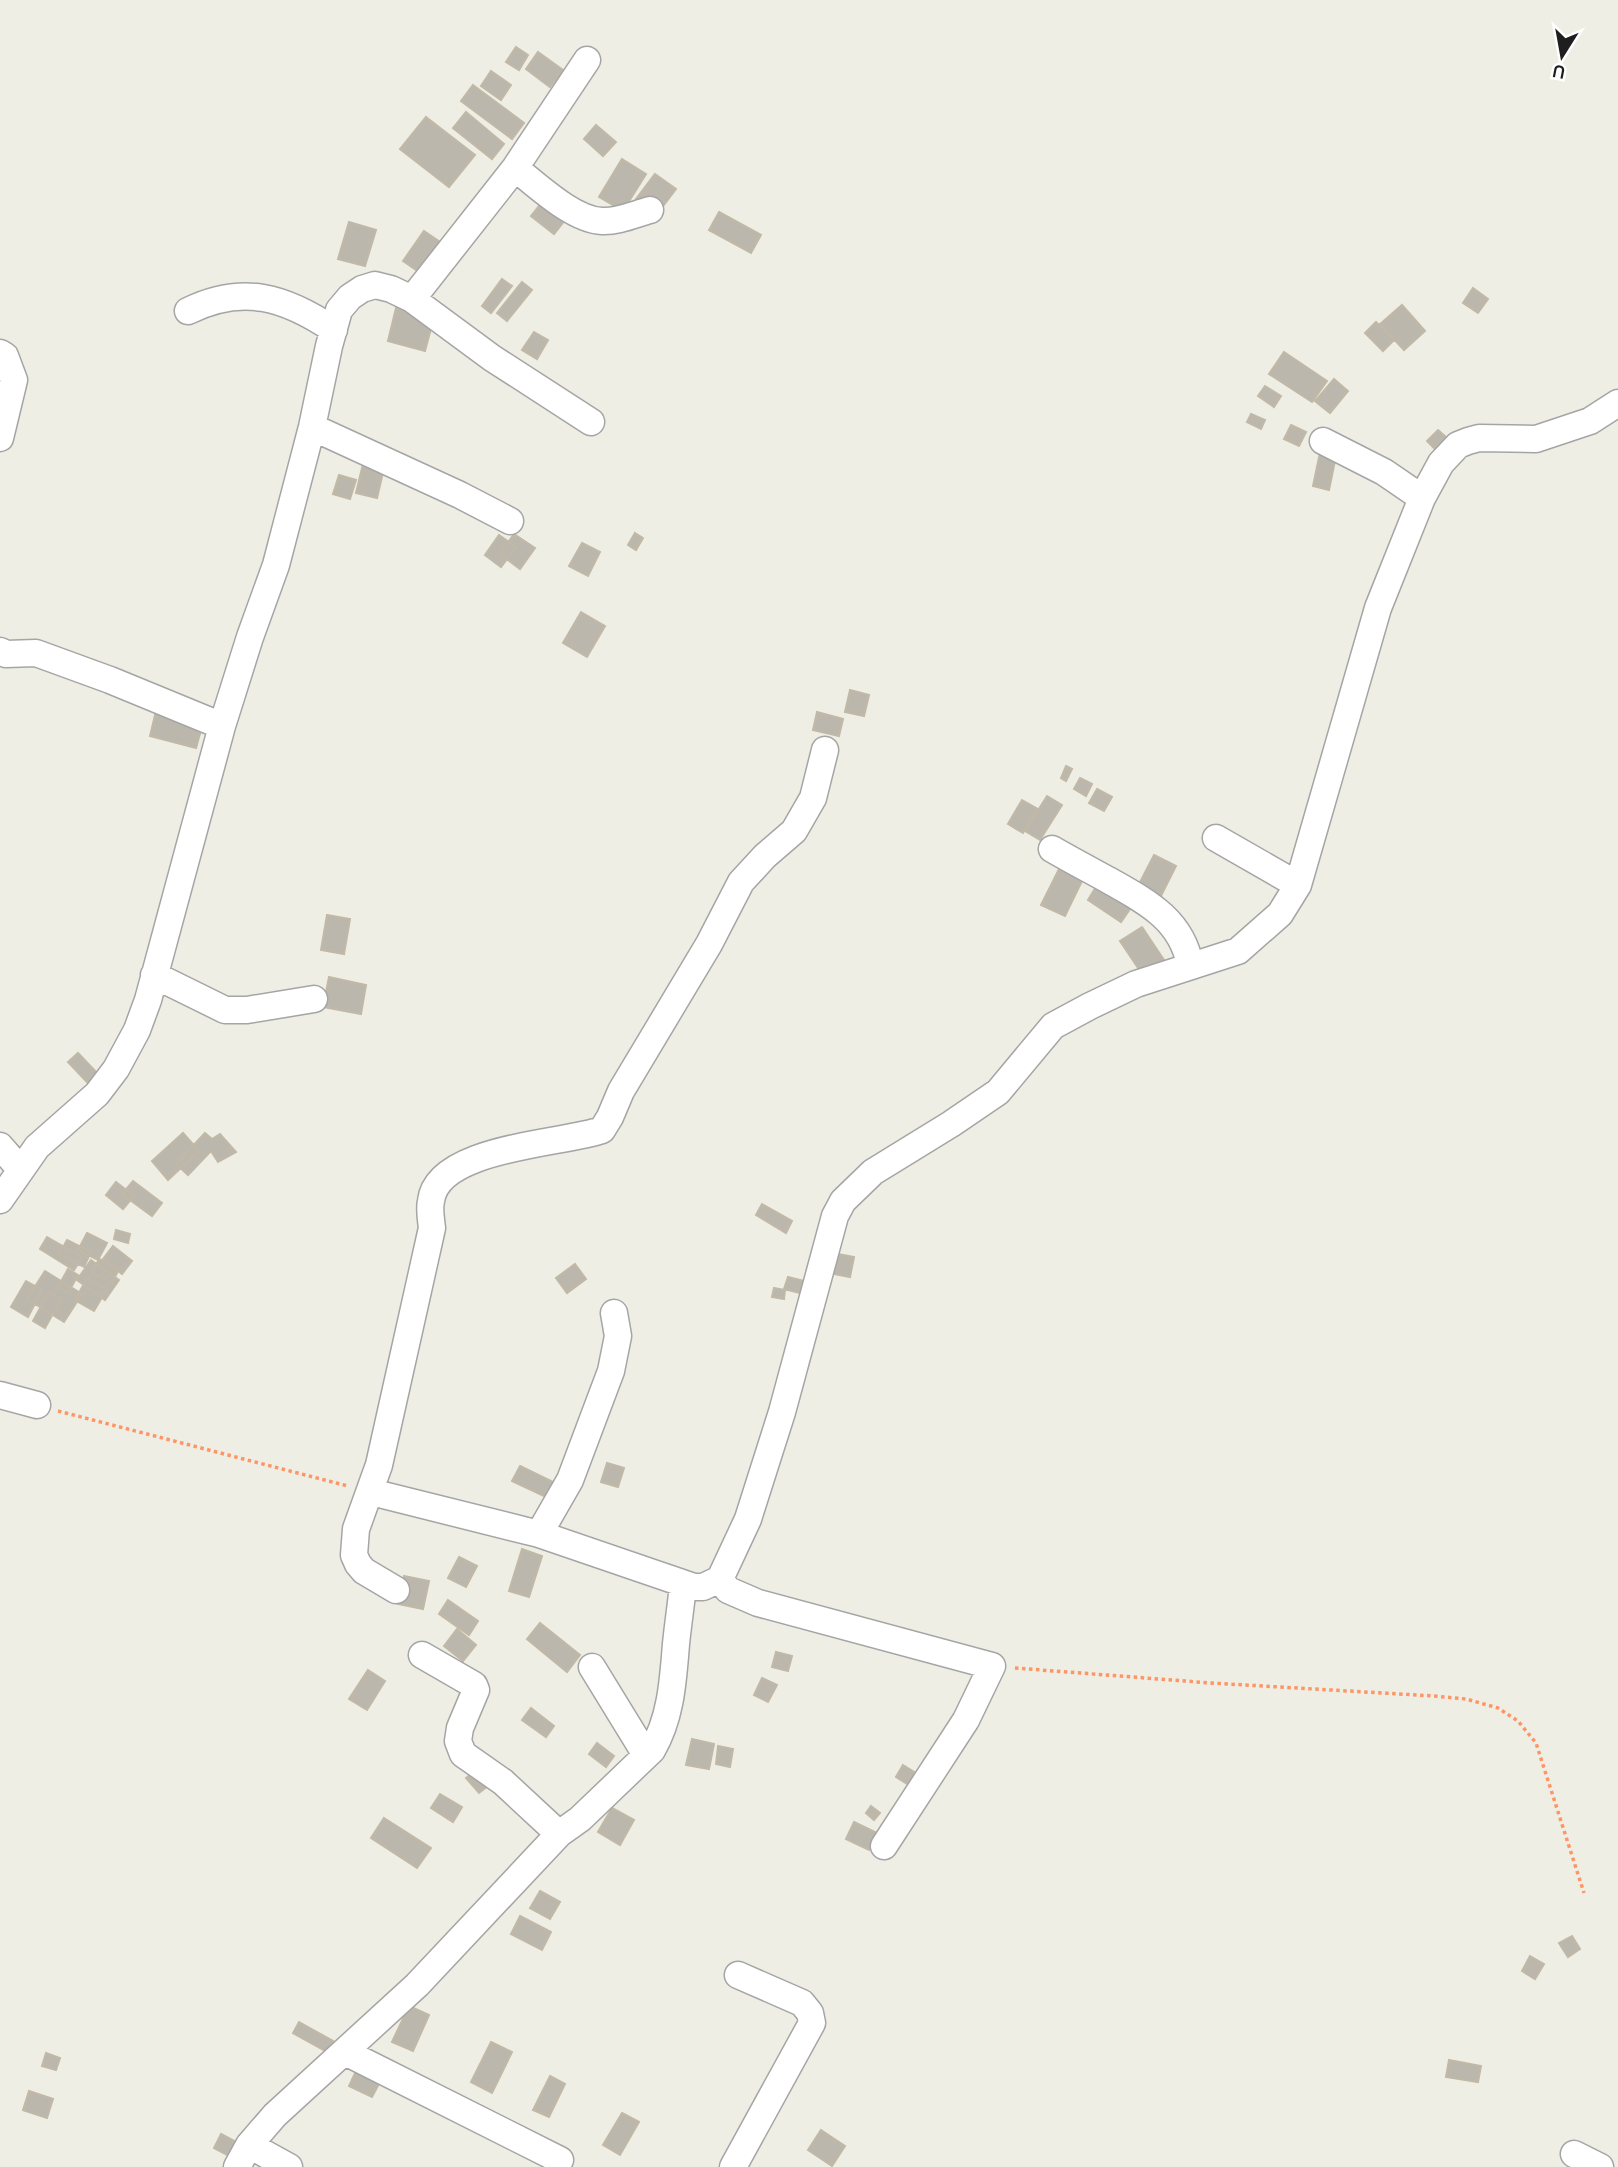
<svg xmlns="http://www.w3.org/2000/svg" width="1618" height="2167" viewBox="0 0 1618 2167" font-family="Karla,sans-serif">
<style>
.building{fill:#bcb7ad;stroke:#c1b8a6;stroke-width:2}
.lines{fill:none;stroke-linecap:round;stroke-linejoin:round}
.minor-casing{stroke:#a5a5a5;stroke-width:29}
.path{stroke:#fe9566;stroke-width:3.5;stroke-dasharray:3.5 3.5;stroke-linecap:butt}
.minor{stroke:#fff;stroke-width:26}
</style>
<rect width="100%" height="100%" fill="#efeee4"/>
<path class="building" d="M516,47L528,55L519,70L506,62Z
M538,52L563,70L550,87L526,69Z
M491,71L511,85L501,100L481,86Z
M473,85L524,123L512,139L461,101Z
M466,112L504,144L492,159L453,128Z
M426,117L475,155L449,187L400,149Z
M596,125L616,142L603,156L584,139Z
M622,159L646,174L623,211L599,197Z
M655,174L676,189L657,214L636,199Z
M546,197L569,215L554,234L531,216Z
M719,212L761,235L751,253L709,230Z
M349,222L376,230L365,266L338,259Z
M424,231L446,246L425,276L403,261Z
M502,279L512,286L491,313L482,306Z
M522,282L532,290L507,321L497,313Z
M1473,288L1488,299L1478,313L1463,303Z
M1402,305L1425,331L1404,350L1380,324Z
M396,308L434,317L425,351L388,341Z
M1376,322L1394,340L1383,351L1365,333Z
M534,332L548,340L537,359L522,350Z
M1284,352L1327,381L1312,402L1269,374Z
M1334,379L1348,391L1330,413L1315,401Z
M1265,386L1281,396L1274,407L1258,396Z
M1251,414L1265,420L1261,429L1247,422Z
M1291,425L1306,432L1299,446L1284,439Z
M1438,430L1446,437L1434,448L1427,441Z
M1321,448L1337,451L1329,490L1313,486Z
M363,464L384,468L377,498L356,493Z
M339,475L356,480L350,499L333,494Z
M635,533L643,538L636,550L628,545Z
M514,534L535,548L520,569L500,554Z
M499,535L516,547L501,567L485,555Z
M582,543L600,552L588,576L569,566Z
M581,612L605,626L587,657L563,643Z
M850,690L869,695L864,716L845,712Z
M156,711L203,723L196,748L150,736Z
M817,712L843,719L839,736L813,730Z
M1066,766L1072,769L1066,781L1061,778Z
M1080,778L1092,784L1086,796L1074,789Z
M1097,789L1112,797L1104,811L1089,803Z
M1047,796L1062,805L1040,840L1025,831Z
M1022,800L1038,809L1023,833L1008,824Z
M1154,855L1176,866L1161,896L1139,884Z
M1059,869L1082,881L1065,916L1041,905Z
M1096,887L1130,909L1121,922L1088,900Z
M327,915L350,919L344,954L321,950Z
M1142,927L1164,960L1142,974L1120,941Z
M329,977L366,985L361,1014L323,1007Z
M78,1053L97,1073L87,1082L68,1062Z
M183,1133L199,1151L168,1180L152,1161Z
M205,1133L212,1139L220,1134L236,1152L218,1162L211,1151L188,1175L176,1164Z
M133,1181L162,1203L152,1216L122,1194Z
M116,1182L134,1196L123,1209L106,1195Z
M762,1204L792,1221L786,1233L756,1215Z
M116,1230L130,1234L128,1243L114,1239Z
M87,1233L107,1243L98,1260L78,1250Z
M47,1237L82,1257L74,1270L40,1249Z
M67,1240L91,1252L84,1267L59,1254Z
M113,1246L132,1261L122,1274L103,1259Z
M838,1254L854,1257L850,1277L834,1274Z
M99,1259L119,1269L112,1283L92,1273Z
M91,1260L119,1280L105,1300L77,1280Z
M575,1264L586,1279L567,1293L556,1278Z
M68,1269L78,1275L68,1293L58,1287Z
M45,1271L82,1294L64,1322L27,1299Z
M788,1277L808,1282L804,1294L784,1289Z
M87,1278L107,1289L94,1311L75,1300Z
M26,1281L42,1290L28,1317L11,1307Z
M774,1288L785,1290L784,1299L772,1297Z
M49,1292L61,1299L45,1328L33,1321Z
M607,1463L624,1468L618,1487L601,1482Z
M520,1466L555,1483L548,1498L512,1481Z
M522,1549L542,1556L529,1597L509,1591Z
M459,1557L477,1566L466,1587L448,1578Z
M404,1576L429,1581L423,1609L398,1604Z
M448,1600L478,1621L469,1635L439,1614Z
M540,1623L580,1655L567,1672L527,1639Z
M457,1629L476,1645L463,1661L444,1646Z
M776,1652L792,1656L788,1671L772,1667Z
M368,1670L385,1681L367,1710L349,1699Z
M762,1678L777,1685L768,1702L754,1695Z
M531,1708L554,1726L546,1737L522,1720Z
M692,1739L714,1744L709,1769L686,1765Z
M597,1743L614,1756L606,1767L589,1754Z
M718,1746L733,1749L730,1767L716,1764Z
M903,1765L916,1773L909,1785L896,1777Z
M478,1768L492,1783L479,1793L466,1778Z
M440,1794L462,1807L453,1822L431,1808Z
M871,1806L880,1813L874,1820L866,1813Z
M612,1808L634,1820L620,1845L598,1832Z
M384,1818L431,1848L417,1868L371,1838Z
M854,1822L877,1833L869,1850L846,1839Z
M540,1891L560,1902L550,1919L530,1908Z
M520,1916L551,1932L542,1950L511,1934Z
M1572,1936L1580,1949L1568,1957L1559,1943Z
M1530,1956L1544,1964L1535,1979L1522,1971Z
M409,2006L429,2015L413,2051L392,2042Z
M299,2022L333,2041L327,2052L293,2033Z
M491,2042L512,2052L492,2093L471,2082Z
M46,2053L60,2058L56,2070L42,2066Z
M1449,2060L1481,2066L1478,2082L1446,2077Z
M357,2069L381,2080L372,2097L349,2086Z
M550,2076L565,2084L549,2117L533,2110Z
M29,2091L53,2099L47,2118L23,2110Z
M622,2113L639,2122L620,2155L603,2145Z
M821,2130L845,2146L832,2166L808,2150Z
M221,2134L238,2143L231,2157L214,2148Z"/>
<g class="lines">
<defs>
<path id="minor" d="M515,168C537,185 573,220 602,221C618,222 635,214 650,210
M412,299L515,168L587,60
M188,311C243,284 285,297 334,330
M0,353L5,356L14,380L0,438
M312,427L460,495L510,521
M1323,441L1384,472L1422,498
M0,651L6,654L36,653L110,680L222,726
M1216,838L1298,885
M1052,849C1071,860 1090,870 1110,881C1147,902 1182,920 1190,965
M154,975L225,1010H247L314,999
M0,1146L21,1170
M0,1200L37,1147L97,1094L116,1069L137,1030L148,1000L222,726L250,637L276,565L312,427L329,346L339,310L350,297L362,289L375,285L391,289L412,299L492,358L591,422
M0,1395L37,1405
M371,1492L539,1534L694,1587H703L720,1579L748,1519L782,1412L835,1216L843,1201L873,1172L951,1124L998,1092L1053,1026L1090,1006L1136,984L1238,951L1280,914L1298,885L1378,608L1422,498L1441,463L1458,445L1468,441L1479,438L1536,439L1590,421L1618,403
M539,1534L570,1480L611,1371L618,1336L614,1313
M720,1579L728,1590L758,1603L992,1666L966,1720L884,1846
M396,1590L364,1571L358,1564L354,1555L356,1529L379,1465L432,1228C431,1219 429,1209 431,1201C437,1147 562,1144 602,1130L610,1117L621,1091L709,944L741,882L765,856L794,831L813,798L825,750
M422,1655L474,1685L476,1690L460,1728L458,1741L463,1754L503,1782L559,1834
M592,1667L646,1755
M345,2052L560,2160
M249,2145L289,2167
M1574,2154L1600,2167
M237,2167L249,2145L275,2115L417,1985L559,1834L580,1819L652,1750C671,1718 673,1681 676,1644C678,1624 681,1605 683,1585
M733,2167L812,2023L810,2013L802,2003L738,1975"/>
</defs>
<use href="#minor" class="minor-casing"/>
<path class="path" d="M58,1411L348,1486
M1015,1668L1211,1683L1434,1696L1466,1699L1498,1708L1518,1721L1536,1743L1584,1893"/>
<use href="#minor" class="minor"/>
</g>
<g transform="translate(1562 56) rotate(191)" stroke="#ffffff" stroke-width="5" paint-order="stroke">
<path d="M0-5L12 26L0 18L-12 26Z" fill="#1e1e1e"/>
<text y="-10" font-size="19" font-weight="bold" text-anchor="middle" fill="#1e1e1e">U</text>
</g>
</svg>
